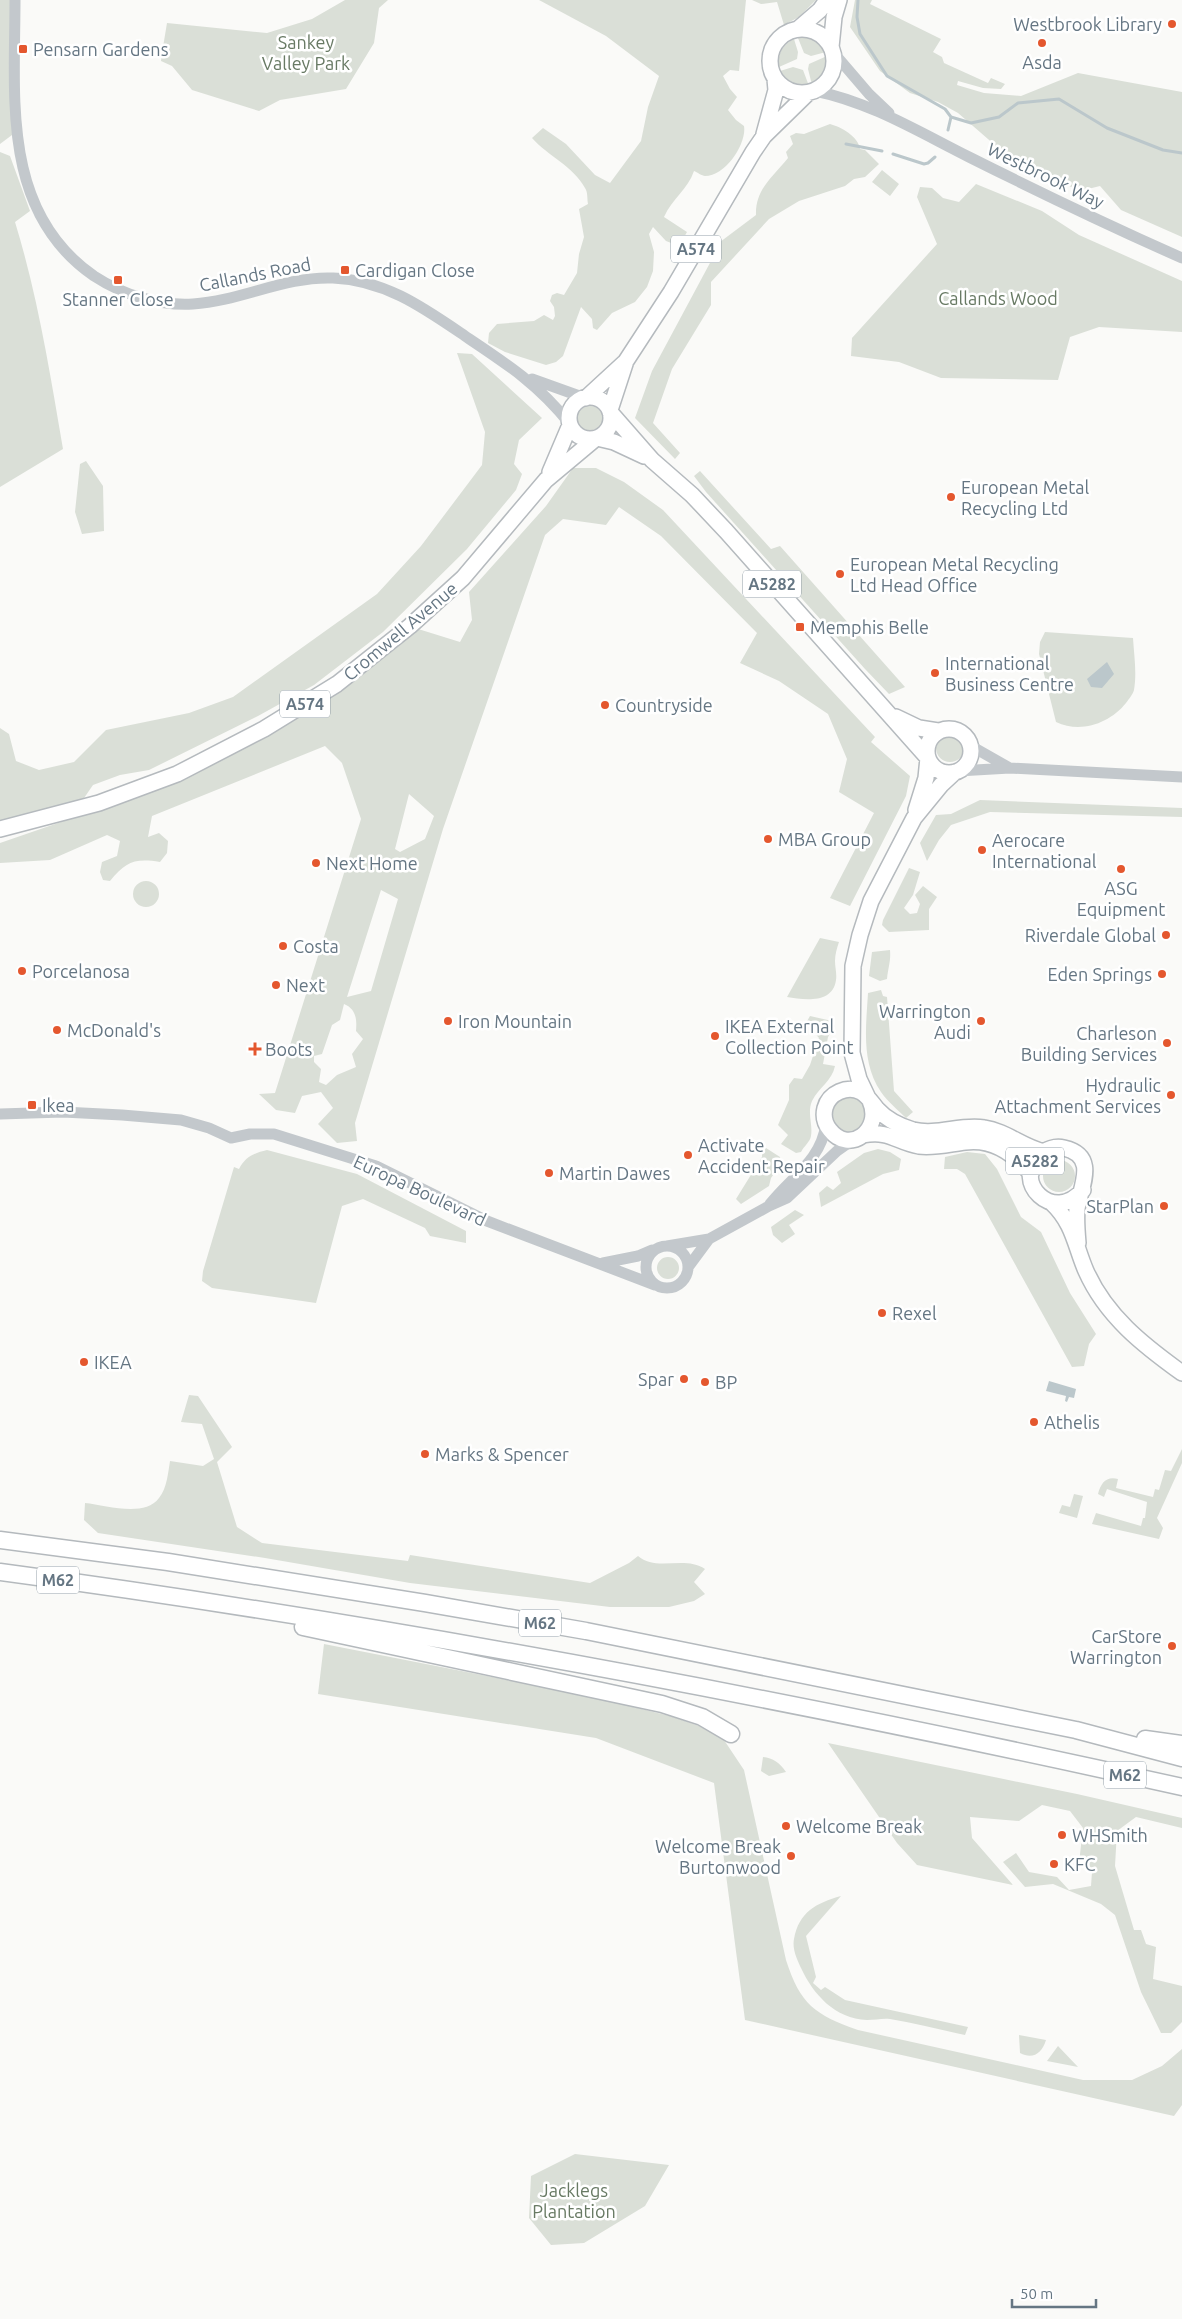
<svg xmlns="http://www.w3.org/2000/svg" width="1182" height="2319" viewBox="0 0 1182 2319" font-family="Ubuntu,sans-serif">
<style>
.green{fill:#dadfd7;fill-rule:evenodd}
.water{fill:#bbc7cb}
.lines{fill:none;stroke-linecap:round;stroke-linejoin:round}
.stream{stroke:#bbc7cb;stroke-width:3}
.major-casing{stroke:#b5babe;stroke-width:18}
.highway-casing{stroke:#b4b9bd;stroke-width:19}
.minor{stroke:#c3c8cc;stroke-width:11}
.major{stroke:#fff;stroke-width:15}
.highway{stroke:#fff;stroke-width:16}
.poi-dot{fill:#e4572e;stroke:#fff;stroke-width:2}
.labels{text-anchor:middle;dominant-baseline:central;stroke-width:5;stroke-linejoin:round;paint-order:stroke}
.shield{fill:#fff;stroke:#939fa8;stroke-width:1}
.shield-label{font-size:16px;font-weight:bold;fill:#657683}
.poi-label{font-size:18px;fill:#657683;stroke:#fff;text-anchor:start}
.park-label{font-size:18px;fill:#687a64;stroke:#fff}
.street-label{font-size:18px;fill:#657683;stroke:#fff}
</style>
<rect width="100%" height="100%" fill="#fafaf8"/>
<path class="green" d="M0,0H15L16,132L0,144Z
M345,0H388L379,8L374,43L346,89L280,100L259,111L192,90L172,66L161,61L162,53L159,50L163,47L167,23L267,33L312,19Z
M539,0H746L739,71L730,70L723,76L730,89L737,97L728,110L736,120L744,126C747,143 726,176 705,176C702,176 697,172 694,171C688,189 672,199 664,217L687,232L679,246L666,241L653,227L649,234L654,252L653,271L647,287L635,302L612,313L597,330L593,328L592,319L581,307L563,356L556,362L546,365L505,352L488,343L489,333L497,324L534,321L544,315L553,320L555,316L554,307L550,301L552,295L557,293L564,295L577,273L579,254L584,237L579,209L588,204C587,199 588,192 585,188C573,166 548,156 532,138L543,128L566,144L595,175L610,183L641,141L648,107L659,76L606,36Z
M752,0H816L799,17L784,25L777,2L761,4Z
M855,0H872L870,4L941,39L933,52L942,57L944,63L988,83L991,78L1005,84L1001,89L983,88L958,81L957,85L984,93L1021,96L1078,73L1182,92V237L1121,210L1100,186L1080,191L1011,159L958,113L938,102L910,93L880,71L850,27Z
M807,37L818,42L826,52L811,56L804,53L798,38Z
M794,39L798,52L797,59L779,67C777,54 783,44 794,39Z
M827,56C829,69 824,79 812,85L808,69L809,64Z
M793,67L803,70L809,86C795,87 786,82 780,71Z
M830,124C841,127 858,136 860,149L865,150L879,164L865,177L854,179L845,186L799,201L769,219L711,282V305L672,369L653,423L680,453L675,459L635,418L652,371L711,261L709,247L720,242L756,215C755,189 773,177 788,158L786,152L793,144L790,136L796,133L804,134Z
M0,152L10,156L30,211L15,222C38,297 50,373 63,449L0,487Z
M882,170L899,184L890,196L872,182Z
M976,184L1042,211L1079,235L1182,281V332L1099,327L1070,337L1058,380L941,378L899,362L851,356L852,338L937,244L917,197L920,187L932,188L943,198L959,202Z
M457,353L472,354L542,418L519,440L514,464L522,474L516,490L467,549L383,632L314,685L258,716L149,770L120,775L93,785L82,801L0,823V728L9,734L16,761L39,770L74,762L106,730L189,713L233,697L377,594L421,546L482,465L485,432Z
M577 419a13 13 0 1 1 26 0a13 13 0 1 1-26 0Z
M86,461L103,486L104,531L82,534L75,512L80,464Z
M573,468H596L624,482L663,510L875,737L871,742L910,776L906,796L850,906L830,898L874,813L839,792L847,759L828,714L779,681L740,663L757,633L661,536L619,507L606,525L563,519L545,535L443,829L355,1123L357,1141L337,1143L318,1124L333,1108L321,1092L302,1096L295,1113L276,1110L259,1094L275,1093L361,819L342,763L325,746L152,816L148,837L159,833L168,841L167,853L160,862C134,858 126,862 110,881L103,880L100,872L102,862L117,856L120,841L107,835L50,860L0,863V843L148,792L415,628L460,642L472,620L469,592L546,506ZM409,794L434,816L425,839L400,852L395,849ZM381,890L398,899L371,991L347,997ZM344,1004C356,1009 357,1019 356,1031L363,1039L352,1054L356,1067L337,1075L326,1085L319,1082L321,1069L314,1062V1056L322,1054L332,1025L340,1020Z
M700,471L771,549L780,546L905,687L889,694L865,669L706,492L694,476Z
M1045,632L1133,638C1134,655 1137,673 1134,690C1133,694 1129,699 1126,703C1110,723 1081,734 1056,722L1039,654L1040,642Z
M936 748a14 14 0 1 1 28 0a14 14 0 1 1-28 0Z
M980,800L1182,808V817L990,812L951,825L939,840L927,861L920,843L936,815L951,814Z
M909,868L920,872L913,895L904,908L910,914L917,913L920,904L915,895L923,886L937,897L929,909V930L889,932L882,925L883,920Z
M133 894a13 13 0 1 1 26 0a13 13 0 1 1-26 0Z
M820,938L839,942C837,948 835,954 835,961C835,967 837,974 836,980C833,1004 804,1000 787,997Z
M890,950C891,961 888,968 887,979L880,981L869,976L872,952Z
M881,990L883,996L887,997L894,1091L913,1112L906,1118C898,1110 888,1102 881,1092C861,1062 866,1027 868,993Z
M810,1016L832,1021L835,1026L828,1037L823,1064L835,1066C832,1081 819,1087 812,1101C807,1113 813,1124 811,1136C810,1142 804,1146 801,1152L796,1153L781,1144L788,1135L778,1125L789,1100V1085L794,1078L802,1079L810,1065L819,1038L806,1023Z
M832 1115a18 18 0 1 1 36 0a18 18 0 1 1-36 0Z
M766,1148L780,1157L781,1164L771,1178L769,1186L741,1204L736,1199L762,1157V1151Z
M878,1149L890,1152L901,1159L899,1170L883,1174L821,1207L819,1193L827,1186L833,1190L841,1183L837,1172L864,1153Z
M267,1150L357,1174L466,1231V1243L430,1236L425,1228L363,1199L342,1206L316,1303L212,1288L202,1281L203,1271L234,1167L239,1169C245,1157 254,1153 267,1150Z
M967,1152L985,1154L997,1169L1021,1217L1041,1232L1070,1293L1096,1334L1089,1344L1084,1366L1072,1367L965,1174L957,1169H944L945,1157Z
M1043 1176a16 16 0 1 1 32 0a16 16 0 1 1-32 0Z
M795,1210L804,1215L789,1225L795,1234L782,1243L773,1235L771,1227Z
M657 1268a11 11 0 1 1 22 0a11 11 0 1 1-22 0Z
M189,1395L198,1396L232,1447L217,1462L237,1527L262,1543L408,1561L410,1555L590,1583L629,1563L638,1556C656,1572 685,1555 705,1569L694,1582L705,1594L694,1601L669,1607H610L410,1583L265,1558L98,1533L84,1520L85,1503C106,1505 144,1518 159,1498C167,1488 168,1473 170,1461L203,1466L214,1459L202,1424L181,1422Z
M1182,1449V1463L1157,1518L1163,1528L1159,1539L1092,1524L1096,1513L1141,1526L1143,1518H1145L1147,1502L1107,1489L1104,1497L1098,1494C1101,1483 1106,1476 1118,1479L1116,1488L1153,1497L1155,1489L1159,1490L1165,1470L1171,1471Z
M1074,1494L1083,1496L1077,1518L1059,1513L1062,1505L1070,1507Z
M324,1644L584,1695L670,1716L699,1726L724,1740L744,1770L786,1960C800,2004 815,2015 858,2030L1083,2080H1132L1162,2066L1182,2049V2105L1174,2116L745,2020L714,1783L596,1738L318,1694Z
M828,1743L1077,1794L1182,1818V1828L1136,1817L1117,1831L1115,1866L1134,1930H1141L1146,1944L1156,1947L1153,1979L1182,1986V2022L1171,2033H1161L1141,1992L1115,1915L1101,1904L1053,1884L1025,1887L1003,1862L1016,1853L1029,1872L1057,1877L1069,1890L1091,1886L1092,1872L1079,1863L1083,1828L1070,1811L1042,1805L1019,1821L970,1817L972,1838L1013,1885L917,1865L897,1843Z
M763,1757C773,1758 780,1763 786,1772L769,1776L761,1771Z
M841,1896L806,1936L816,1977L813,1983L821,1990L825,1987L845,2000L968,2027L965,2035C940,2030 915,2023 890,2019C883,2018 875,2020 867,2020C835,2019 813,1994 801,1968C797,1959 792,1949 794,1939C799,1912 816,1903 841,1896Z
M1019,2035L1046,2040C1042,2053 1033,2060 1020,2053Z
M1058,2046L1078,2067L1047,2061Z
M575,2154L669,2165L645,2206L584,2243L551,2245L529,2218L531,2176Z"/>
<path class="water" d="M1107,662L1114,674L1102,688L1091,687L1087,679Z
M1049,1381L1076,1389L1074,1398L1069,1397L1067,1402L1065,1401L1066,1396L1046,1391Z"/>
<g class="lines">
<path class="stream" d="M858,0L857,17L860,34L887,76L945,109L951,117L971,123L999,117L1018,103L1059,99L1107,128L1163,150L1182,153
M948,130L951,117
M846,144L882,151
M893,154L924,164L928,163L935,157"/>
<defs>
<path id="major" d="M770 61a32 32 0 1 1 64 0a32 32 0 1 1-64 0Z
M798,29L820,10L827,0
M831,47L834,17L839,0
M764,134L776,90L775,79
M569 418a21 21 0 1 1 42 0a21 21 0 1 1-42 0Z
M586,398L624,363
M610,410L626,361L671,292L753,152L764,136L808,93
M610,412L652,460L692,495L726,531L927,757
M597,438L614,442L644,456
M550,472L570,425
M896,717L919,728L938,731
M927 751a22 22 0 1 1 44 0a22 22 0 1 1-44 0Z
M916,810L926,778L928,758
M0,829L99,803L177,774L264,729L337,684L410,626L463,578L546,480L595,439
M868,1098L859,1079L852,1053L853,966L860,935L871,901L914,818L941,785L955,772
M870,1101C883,1130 849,1155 830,1130C825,1124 823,1116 825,1108C829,1093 847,1085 861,1092C868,1096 872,1103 877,1109C886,1119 900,1126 913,1130C937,1136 960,1124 984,1128C1006,1131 1022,1147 1044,1152
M863,1135C890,1130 896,1142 919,1146C934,1148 949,1144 965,1142C993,1138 1014,1153 1031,1174
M1052,1203C1074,1224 1075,1246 1086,1271C1106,1316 1143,1345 1182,1373
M1078,1243C1077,1232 1076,1220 1077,1209C1080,1188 1099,1156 1064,1148C1055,1146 1046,1149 1040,1155C1011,1181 1053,1225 1083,1190"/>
<path id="highway" d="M0,1540L168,1562L425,1603L586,1631L1076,1730L1182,1758
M0,1572C397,1625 791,1700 1182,1787
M303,1627L662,1704L702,1717L731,1734
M1145,1739L1182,1744"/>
</defs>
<use href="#major" class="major-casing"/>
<use href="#highway" class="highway-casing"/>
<path class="minor" d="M15,0C15,98 1,212 94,276C123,295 159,306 193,304C241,301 285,276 333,278C385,280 424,308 465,336C507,364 538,384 570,424
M833,52L869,94L889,113
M815,91C870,102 919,132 969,157C1039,192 1110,226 1182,258
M532,379L585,398
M971,746L1008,767
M958,771L1010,768L1182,777
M0,1114L63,1112L122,1115L181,1120L209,1128L231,1138L250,1134H274L376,1166L487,1221L655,1285
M770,1204C791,1177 821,1161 826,1124
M646 1267a21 21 0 1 1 42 0a21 21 0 1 1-42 0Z
M667,1246L709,1239L769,1206L787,1198L837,1151L854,1139
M603,1263L638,1256L652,1250
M689,1266L709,1239"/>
<use href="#major" class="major"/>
<use href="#highway" class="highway"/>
</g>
<g class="poi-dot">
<circle cx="1172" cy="24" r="5"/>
<circle cx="1042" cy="43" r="5"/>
<rect x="18" y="44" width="10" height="10" rx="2.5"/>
<rect x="340" y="265" width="10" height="10" rx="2.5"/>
<rect x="113" y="275" width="10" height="10" rx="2.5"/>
<circle cx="951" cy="497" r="5"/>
<circle cx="840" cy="574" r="5"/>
<rect x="795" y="622" width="10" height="10" rx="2.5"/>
<circle cx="935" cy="673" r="5"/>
<circle cx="605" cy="705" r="5"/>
<circle cx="768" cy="839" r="5"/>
<circle cx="982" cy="850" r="5"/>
<circle cx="316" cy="863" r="5"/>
<circle cx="1121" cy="869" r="5"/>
<circle cx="1166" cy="935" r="5"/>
<circle cx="283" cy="946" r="5"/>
<circle cx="22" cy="971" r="5"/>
<circle cx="1162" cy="974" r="5"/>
<circle cx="276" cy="985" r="5"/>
<circle cx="448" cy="1021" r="5"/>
<circle cx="981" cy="1021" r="5"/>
<circle cx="57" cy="1030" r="5"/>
<circle cx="715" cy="1036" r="5"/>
<circle cx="1167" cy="1043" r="5"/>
<path d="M252.5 1041.5h5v5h5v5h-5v5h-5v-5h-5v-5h5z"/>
<circle cx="1171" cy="1095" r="5"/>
<rect x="27" y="1100" width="10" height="10" rx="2.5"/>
<circle cx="688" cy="1155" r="5"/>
<circle cx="549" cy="1173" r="5"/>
<circle cx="1164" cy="1206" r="5"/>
<circle cx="882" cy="1313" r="5"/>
<circle cx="84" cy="1362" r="5"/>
<circle cx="684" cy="1379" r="5"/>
<circle cx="705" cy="1382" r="5"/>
<circle cx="1034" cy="1422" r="5"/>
<circle cx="425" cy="1454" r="5"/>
<circle cx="1172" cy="1646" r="5"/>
<circle cx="786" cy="1826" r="5"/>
<circle cx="1062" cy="1835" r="5"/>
<circle cx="791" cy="1856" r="5"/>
<circle cx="1054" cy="1864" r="5"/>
</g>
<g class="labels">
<g class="shield">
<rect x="671" y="235.5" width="50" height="27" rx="4"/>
<rect x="743" y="570.5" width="58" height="27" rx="4"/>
<rect x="280" y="690.5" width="50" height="27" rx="4"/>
<rect x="1006" y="1147.5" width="58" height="27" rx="4"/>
<rect x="37" y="1566.5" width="42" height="27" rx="4"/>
<rect x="519" y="1609.5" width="42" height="27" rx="4"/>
<rect x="1104" y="1761.5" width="42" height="27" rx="4"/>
</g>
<g class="shield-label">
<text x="696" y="249">A574</text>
<text x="772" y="584">A5282</text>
<text x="305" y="704">A574</text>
<text x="1035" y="1161">A5282</text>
<text x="58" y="1580">M62</text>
<text x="540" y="1623">M62</text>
<text x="1125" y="1775">M62</text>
</g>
<g class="poi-label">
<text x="1162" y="24" text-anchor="end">Westbrook Library</text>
<text x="33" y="49">Pensarn Gardens</text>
<text x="1042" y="62" text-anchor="middle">Asda</text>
<text x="355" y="270">Cardigan Close</text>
<text x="118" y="299" text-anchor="middle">Stanner Close</text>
<text x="961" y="487">European Metal<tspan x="961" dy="21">Recycling Ltd</tspan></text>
<text x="850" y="564">European Metal Recycling<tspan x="850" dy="21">Ltd Head Office</tspan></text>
<text x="810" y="627">Memphis Belle</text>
<text x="945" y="663">International<tspan x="945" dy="21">Business Centre</tspan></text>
<text x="615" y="705">Countryside</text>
<text x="778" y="839">MBA Group</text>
<text x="992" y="840">Aerocare<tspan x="992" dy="21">International</tspan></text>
<text x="326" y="863">Next Home</text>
<text x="1121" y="888" text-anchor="middle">ASG<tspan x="1121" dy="21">Equipment</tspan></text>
<text x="1156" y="935" text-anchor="end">Riverdale Global</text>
<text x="293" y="946">Costa</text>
<text x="32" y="971">Porcelanosa</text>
<text x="1152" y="974" text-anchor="end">Eden Springs</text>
<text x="286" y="985">Next</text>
<text x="971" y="1011" text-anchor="end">Warrington<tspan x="971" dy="21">Audi</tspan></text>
<text x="458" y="1021">Iron Mountain</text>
<text x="725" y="1026">IKEA External<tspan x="725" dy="21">Collection Point</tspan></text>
<text x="67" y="1030">McDonald's</text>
<text x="1157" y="1033" text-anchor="end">Charleson<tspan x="1157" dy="21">Building Services</tspan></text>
<text x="265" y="1049">Boots</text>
<text x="1161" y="1085" text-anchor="end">Hydraulic<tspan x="1161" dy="21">Attachment Services</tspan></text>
<text x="42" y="1105">Ikea</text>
<text x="698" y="1145">Activate<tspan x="698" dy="21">Accident Repair</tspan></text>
<text x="559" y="1173">Martin Dawes</text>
<text x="1154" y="1206" text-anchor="end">StarPlan</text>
<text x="892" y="1313">Rexel</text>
<text x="94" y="1362">IKEA</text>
<text x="674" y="1379" text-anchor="end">Spar</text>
<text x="715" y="1382">BP</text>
<text x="1044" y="1422">Athelis</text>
<text x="435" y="1454">Marks &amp; Spencer</text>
<text x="1162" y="1636" text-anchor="end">CarStore<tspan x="1162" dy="21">Warrington</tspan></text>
<text x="796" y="1826">Welcome Break</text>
<text x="1072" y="1835">WHSmith</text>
<text x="781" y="1846" text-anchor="end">Welcome Break<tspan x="781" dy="21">Burtonwood</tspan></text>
<text x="1064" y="1864">KFC</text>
</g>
<g class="park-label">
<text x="306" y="42">Sankey<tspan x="306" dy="21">Valley Park</tspan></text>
<text x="998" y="298">Callands Wood</text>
<text x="574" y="2190">Jacklegs<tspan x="574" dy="21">Plantation</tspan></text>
</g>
<g class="street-label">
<text transform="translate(1046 175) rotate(26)">Westbrook Way</text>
<text transform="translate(255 274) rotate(-11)">Callands Road</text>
<text transform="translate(400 631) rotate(-40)">Cromwell Avenue</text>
<text transform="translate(420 1190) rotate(25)">Europa Boulevard</text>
</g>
</g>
<path d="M1012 2299v8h84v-8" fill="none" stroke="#657683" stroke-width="2.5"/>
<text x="1020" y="2299" font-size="15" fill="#657683" stroke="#ffffff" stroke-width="4" paint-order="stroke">50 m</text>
</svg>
